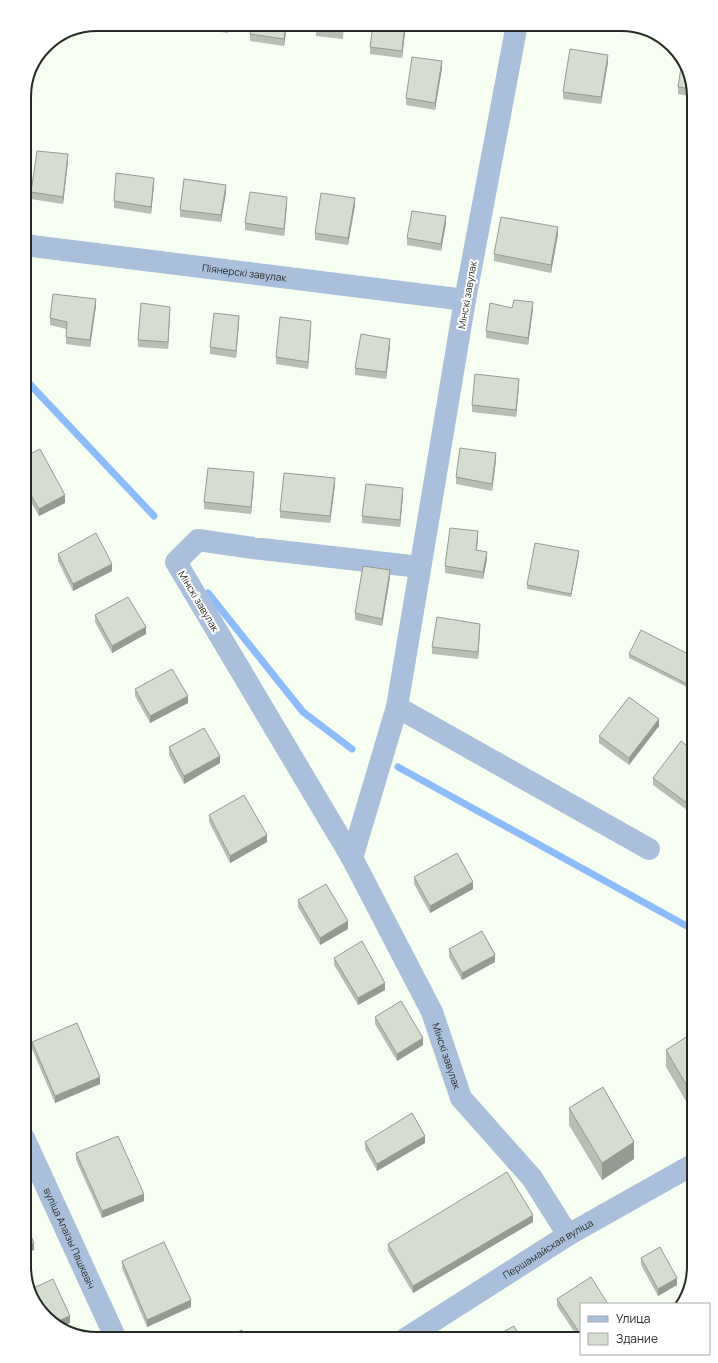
<svg xmlns="http://www.w3.org/2000/svg" width="718" height="1363" viewBox="0 0 718 1363" font-family="Manrope,sans-serif">
<style>
.lines{fill:none;stroke-linecap:round;stroke-linejoin:round}
.stream{stroke:#8cbcfc;stroke-width:7}
.minor{stroke:#aabfdc;stroke-width:22}
.wall{fill:#b7beb3}
.shaded-wall{fill:#959b92}
.building{fill:#d5ddd0;stroke:#959b92}
.labels{text-anchor:middle;dominant-baseline:central;stroke-width:4;stroke-linejoin:round;paint-order:stroke}
.street-label{font-size:10px;fill:#262924;stroke:#fff}
.rim{fill:none;stroke:#262924;stroke-width:2}
</style>
<rect width="100%" height="100%" fill="#f6fff2"/>
<g class="lines">
<path class="stream" d="M24,378L154,516
M208,593L303,712L352,749
M398,767L694,930"/>
<g class="minor">
<path id="s1" d="M517,24L465,300L397,707L352,858L432,1012L461,1098L532,1178L568,1235"/>
<path id="s2" d="M24,245L465,300"/>
<path d="M397,707L649,849"/>
<path d="M352,858L176,562L198,540L253,548L420,567"/>
<path id="s3" d="M24,1138L116,1339"/>
<path id="s4" d="M405,1339L568,1235L694,1164"/>
</g>
</g>
<path class="wall" d="M153,24H171L170,26Z
M194,24H229L228,33L194,28Z
M287,24L284,46L250,41V34Z
M344,24L343,39L316,36V29Z
M373,24H406L402,58L370,54V47Z
M608,62L601,104L563,99V92Z
M442,68L435,110L406,105V98Z
M688,69L694,97L678,94V87Z
M68,161L63,204L31,199V192Z
M154,185L151,214L114,208V201Z
M226,192L221,222L180,217V210Z
M287,204L284,236L245,230V223Z
M355,205L348,245L315,240V233Z
M446,223L441,251L407,245V238Z
M558,234L551,273L494,261V254Z
M96,306L90,347L66,344V329L50,325V318Z
M512,308L533,309L528,345L486,338V331Z
M170,314L168,349L138,347V340Z
M239,323L236,358L210,354V347Z
M311,328L308,369L276,364V357Z
M390,346L386,379L355,375V368Z
M519,386L516,417L472,412V405Z
M24,457L65,503L39,516L24,490Z
M496,460L492,491L456,484V477Z
M254,480L251,514L204,509V502Z
M335,485L330,523L280,518V511Z
M403,495L400,527L362,523V516Z
M478,538L477,550L487,559L483,579L445,573V566Z
M58,554L112,571L73,591L58,561Z
M579,554L571,597L527,589V585Z
M390,577L382,626L355,620V613Z
M95,615L146,634L112,653L95,622Z
M480,631L478,659L432,654V647Z
M629,654L694,657V673L687,687L629,658Z
M135,689L188,703L150,723L135,696Z
M659,726L629,765L599,743V736Z
M169,747L220,763L184,784L169,755Z
M694,751V802L687,810L653,785V778Z
M209,815L267,842L230,863L209,822Z
M414,877L473,889L430,913L414,884Z
M298,900L348,929L320,945L298,907Z
M449,949L495,962L462,980L449,957Z
M334,958L385,990L358,1005L334,965Z
M375,1017L423,1045L397,1061L375,1024Z
M694,1032V1115L666,1067V1050Z
M32,1042L100,1084L55,1103L32,1049Z
M569,1108L634,1159L602,1180L569,1125Z
M365,1142L425,1143L377,1171L365,1149Z
M76,1153L144,1201L102,1218L76,1160Z
M533,1222L413,1293L388,1251V1244Z
M641,1258L677,1285L658,1296L641,1265Z
M122,1261L191,1307L147,1327L122,1268Z
M557,1299L581,1304V1339H579L557,1306Z"/>
<path class="shaded-wall" d="M286,24H287L284,46V39Z
M405,24H406L402,58V51Z
M608,55V62L601,104V97Z
M442,61V68L435,110V103Z
M68,154V161L63,204V197Z
M154,178V185L151,214V207Z
M226,185V192L221,222V215Z
M287,197V204L284,236V229Z
M355,198V205L348,245V238Z
M446,216V223L441,251V244Z
M558,227V234L551,273V265Z
M96,299V306L90,347V340Z
M533,302V309L528,345V338Z
M170,307V314L168,349V342Z
M239,316V323L236,358V351Z
M311,321V328L308,369V362Z
M390,339V346L386,379V372Z
M519,379V386L516,417V410Z
M496,453V460L492,491V484Z
M254,472V480L251,514V507Z
M335,478V485L330,523V516Z
M403,488V495L400,527V520Z
M65,495V503L39,516V509Z
M478,531V538L476,557V550Z
M579,551V554L571,597V594Z
M487,552V559L483,579V572Z
M112,564V571L73,591V584Z
M390,570V577L382,626V619Z
M480,624V631L478,659V652Z
M146,627V634L112,653V646Z
M694,670V673L687,687V684Z
M188,696V703L150,723V716Z
M659,719V726L629,765V758Z
M220,756V763L184,784V776Z
M694,795V802L687,810V803Z
M267,835V842L230,863V856Z
M473,882V889L430,913V906Z
M348,921V929L320,945V938Z
M495,955V962L462,980V973Z
M385,983V990L358,1005V998Z
M423,1038V1045L397,1061V1054Z
M100,1077V1084L55,1103V1096Z
M425,1136V1143L377,1171V1164Z
M634,1142V1159L602,1180V1163Z
M144,1194V1201L102,1218V1211Z
M533,1215V1222L413,1293V1286Z
M34,1243V1250L24,1254V1247Z
M677,1278V1285L658,1296V1289Z
M191,1300V1307L147,1327V1320Z
M70,1316V1323L59,1328L56,1327L53,1323Z"/>
<path class="building" d="M217,24H228V25Z
M252,24H286L284,39L250,34Z
M316,24H344L343,31L316,29Z
M373,24H405L402,51L370,47Z
M570,49L608,55L601,97L563,92Z
M412,57L442,61L435,103L406,98Z
M682,61L688,69L693,89L678,87Z
M37,151L68,154L63,197L31,192Z
M116,173L154,178L151,207L114,201Z
M184,179L226,185L221,215L180,210Z
M250,192L287,197L284,229L245,223Z
M321,193L355,198L348,238L315,233Z
M412,211L446,216L441,244L407,238Z
M501,217L558,227L551,265L494,254Z
M53,294L96,299L90,340L66,337L67,322L50,318Z
M514,300L533,302L528,338L486,331L490,303L512,308Z
M141,303L170,307L168,342L138,340Z
M214,313L239,316L236,351L210,347Z
M280,317L311,321L308,362L276,357Z
M361,334L390,339L386,372L355,368Z
M475,374L519,379L516,410L472,405Z
M460,448L496,453L492,484L456,477Z
M40,449L65,495L39,509L24,483V457Z
M208,468L254,472L251,507L204,502Z
M284,473L335,478L330,516L280,511Z
M366,484L403,488L400,520L362,516Z
M450,528L478,531L476,550L487,552L483,572L445,566Z
M96,533L112,564L73,584L58,554Z
M535,543L579,551L571,594L527,585Z
M363,566L390,570L382,619L355,613Z
M128,597L146,627L112,646L95,615Z
M437,617L480,624L478,652L432,647Z
M641,630L694,657V670L687,684L629,654Z
M172,669L188,696L150,716L135,689Z
M629,697L659,719L629,758L599,736Z
M204,728L220,756L184,776L169,747Z
M681,741L694,751V795L687,803L653,778Z
M244,795L267,835L230,856L209,815Z
M457,853L473,882L430,906L414,877Z
M326,884L348,921L320,938L298,900Z
M482,931L495,955L462,973L449,949Z
M362,941L385,983L358,998L334,958Z
M401,1001L423,1038L397,1054L375,1017Z
M77,1023L100,1077L55,1096L32,1042Z
M694,1032V1098L666,1050Z
M603,1087L634,1142L602,1163L569,1108Z
M412,1113L425,1136L377,1164L365,1142Z
M118,1136L144,1194L102,1211L76,1153Z
M507,1172L533,1215L413,1286L388,1244Z
M24,1220L34,1243L24,1247Z
M164,1242L191,1300L147,1320L122,1261Z
M660,1247L677,1278L658,1289L641,1258Z
M591,1277L608,1304H581V1335L557,1299Z
M53,1279L70,1316L53,1323L30,1294L29,1290Z
M514,1326L521,1339H490Z
M242,1330L246,1339H221Z"/>
<g class="labels">
<g class="street-label">
<text stroke="none"><textPath href="#s2" startOffset="222">Піянерскі завулак</textPath></text>
<text transform="translate(467 295) rotate(-80)">Мінскі завулак</text>
<text transform="translate(199 601) rotate(59)">Мінскі завулак</text>
<text stroke="none"><textPath href="#s1" startOffset="1071">Мінскі завулак</textPath></text>
<text stroke="none"><textPath href="#s3" startOffset="110">вуліца Алаізы Пашкевіч</textPath></text>
<text stroke="none"><textPath href="#s4" startOffset="169">Першамайская вуліца</textPath></text>
</g>
</g>
<path d="M0 0H718V1363H0ZM97 31H621A66 66 0 0 1 687 97V1266A66 66 0 0 1 621 1332H97A66 66 0 0 1 31 1266V97A66 66 0 0 1 97 31Z" fill="#fff" fill-rule="evenodd"/>
<path class="rim" d="M97 31H621A66 66 0 0 1 687 97V1266A66 66 0 0 1 621 1332H97A66 66 0 0 1 31 1266V97A66 66 0 0 1 97 31Z"/>
<rect x="580" y="1303" width="130" height="52" fill="#ffffff" stroke="#a8a9a7"/>
<rect x="588" y="1316" width="20" height="6" fill="#aabfdc" stroke="#a8a9a7"/>
<text x="616" y="1323" font-size="12" fill="#262924">Улица</text>
<rect x="588" y="1333" width="20" height="12" fill="#d5ddd0" stroke="#a8a9a7"/>
<text x="616" y="1343" font-size="12" fill="#262924">Здание</text>
</svg>
